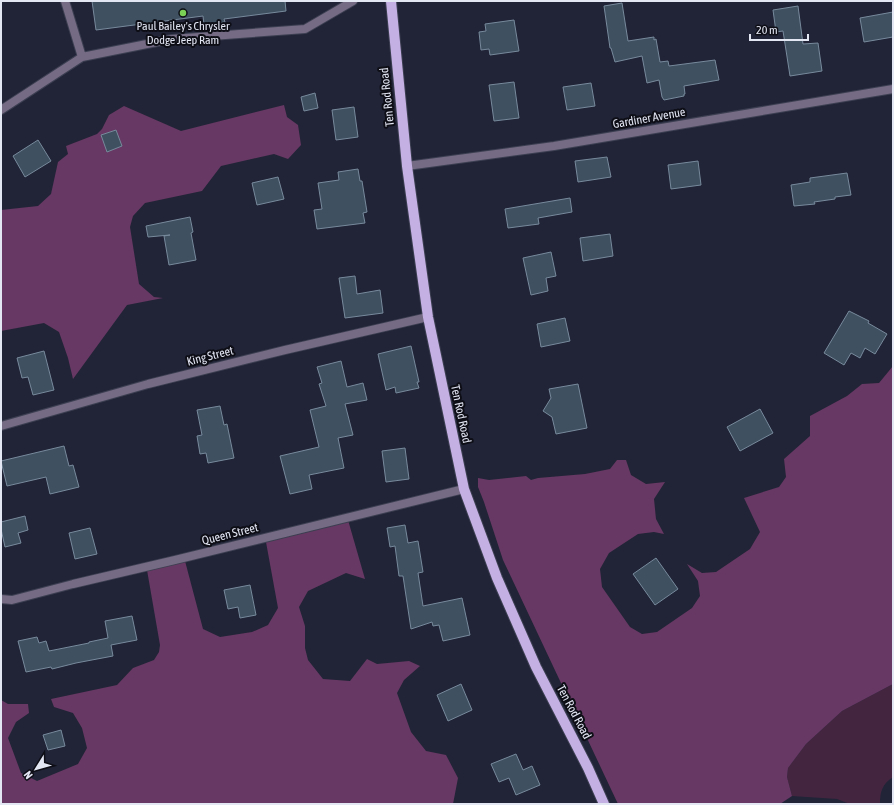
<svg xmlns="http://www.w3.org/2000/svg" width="894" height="805" viewBox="0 0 894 805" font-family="'Asap Condensed',sans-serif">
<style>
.green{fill:#432540}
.forest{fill:#673863}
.building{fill:#3f5061;stroke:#778a9c}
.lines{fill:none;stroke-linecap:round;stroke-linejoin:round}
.lane-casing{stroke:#3c3f51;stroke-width:10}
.street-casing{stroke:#3c3f51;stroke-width:10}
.primary-casing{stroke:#3c3f51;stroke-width:12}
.lane{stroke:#756b84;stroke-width:8}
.street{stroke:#756b84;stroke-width:8}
.primary{stroke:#c5b0e4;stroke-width:10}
.poi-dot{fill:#7bd156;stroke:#0d0e16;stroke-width:1.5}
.labels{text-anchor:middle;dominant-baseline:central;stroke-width:4;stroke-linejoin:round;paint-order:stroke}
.poi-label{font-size:12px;fill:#e3e6f3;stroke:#0d0e16}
.street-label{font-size:12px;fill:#e3e6f3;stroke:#0d0e16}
</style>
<rect width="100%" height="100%" fill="#212437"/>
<path class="green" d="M893,684V777C882,784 880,792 880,804H850L837,799L792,796L787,777L788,768L806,744L842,711Z"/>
<path class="forest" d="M284,105L287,117L298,125L301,145L288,159L274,154L221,166L202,191L145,203L133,216L130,227L139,284L154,297L163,298L127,305L73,379L68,358L59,332L44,323L1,331V210L38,206L51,194L58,162L68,154L66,146L97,134L102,129L109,115L124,106L181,131Z
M893,366V684L842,711L806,744L788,768L787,777L792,796L780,804H618L503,560L484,502L478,487V478L489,480L526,476L531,480L538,478L585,474L610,469L617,460H626L631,475L646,484L665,482L654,499L656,519L664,534L654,532L638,534L609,553L600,569L602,587L630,627L642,634L657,632L692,608L700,596L698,581L687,564L702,573L716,572L750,549L760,532L744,498L779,487L786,477L784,459L810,436V416L847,396L862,384L879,383Z
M348,520L365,579L346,573L308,591L299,607L305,626V648L308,660L323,679L350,681L367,659L377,664L409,661L420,666L404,680L397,693L411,732L426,751L446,755L458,778L453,804H1V700L8,704H28L29,713L16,722L8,738L21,773L37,781L78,764L87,748L82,728L73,713L54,707L51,699L117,685L133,668L154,660L159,652L160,645L147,570L185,561L203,629L220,637L252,632L268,625L278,608L266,542L270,537Z"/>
<path class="building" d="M92,1H285L286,11L224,19L225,22L204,25L203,16L96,30Z
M622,3L628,41L654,37V40L656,39L660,62L668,61L669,66L715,60L719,80L684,86L685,94H684V96L664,100L662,97L659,80L647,83L642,56L615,62L611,48H610L604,6Z
M798,6L803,44L818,43L822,71L790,76L783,31L776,32L773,10Z
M893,12V37L864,42L860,18Z
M514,20L519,51L490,55L489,49L481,50L479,32L486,31L485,24Z
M514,82L519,118L494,121L489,85Z
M591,83L595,106L567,110L563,87Z
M315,93L318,108L304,111L301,97Z
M354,107L358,137L336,140L332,110Z
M116,130L122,146L107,152L101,135Z
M38,140L51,161L25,177L13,156Z
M607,157L611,177L578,182L575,161Z
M698,161L701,185L671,189L668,165Z
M358,169L360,181H362L367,212L363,213L365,223L317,229L314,210L322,209L318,183L339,180L338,172Z
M847,173L851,195L835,197V199L814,202L815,204L794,206L791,185L810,182V178Z
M278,177L284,199L257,205L252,183Z
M570,198L572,212L538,218L539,224L508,228L505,209Z
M190,217L193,232L191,233L196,260L169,265L164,236L170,235L148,237L146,226Z
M610,234L613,256L583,261L580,238Z
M551,252L556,276L546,278L548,291L531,295L523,258Z
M355,276L357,294L380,290L383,313L345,318L339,278Z
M849,311L869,321L868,323L887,334L875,354L865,348L860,358L851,353L844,365L824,353Z
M565,318L570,341L541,347L537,324Z
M411,346L419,382H417L419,388L396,393L395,387L386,390L378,354Z
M44,351L54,390L33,395L28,377L22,378L17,358Z
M341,361L347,387L363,383L367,400L345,404L353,435L338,438L344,468L309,475L312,489L290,494L280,456L319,447L310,410L326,406L319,384L322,383L317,367Z
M578,384L587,428L556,434L552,417L543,411L551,398L549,389Z
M220,406L224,425L227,424L234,458L208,463L206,453L200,454L197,436L202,435L197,410Z
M760,409L773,433L740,451L727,427Z
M64,446L69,466L73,465L79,487L50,494L46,477L7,486L1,461Z
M405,448L409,479L386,482L382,451Z
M25,516L28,530L18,533L21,543L5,547L1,529V522Z
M405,525L408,543L418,541L423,572L418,573L423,606L462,598L470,635L443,641L439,625L433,626L432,622L411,629L403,576H399L395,546L390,547L387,528Z
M90,528L97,554L75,559L69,533Z
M656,558L678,589L655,605L633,574Z
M250,585L256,615L240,618L238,607L228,609L224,590Z
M132,616L137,640L111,645L113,656L76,663L52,669L51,667L26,672L18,641L37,637L39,643L46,641L49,651L89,643V642L108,638L105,621Z
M461,684L472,710L448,721L437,695Z
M61,730L65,746L48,750L43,735Z
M516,754L523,770L532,766L540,785L516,795L509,778L499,782L491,764Z"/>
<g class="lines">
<defs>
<path id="lane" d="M65,1L82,57
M1,110L82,57L172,39L305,29L353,1"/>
<path id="street" d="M407,166L554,146L893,89
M1,426L148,384L285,350L428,317
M1,599L12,600L73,584L175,560L464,489"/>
<path id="primary" d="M391,1L407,166L428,317L464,489L497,578L536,667L588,768L604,804"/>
</defs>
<use href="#lane" class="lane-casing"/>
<use href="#street" class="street-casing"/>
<use href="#primary" class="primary-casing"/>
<use href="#lane" class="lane"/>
<use href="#street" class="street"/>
<use href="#primary" class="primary"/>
</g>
<circle class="poi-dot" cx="183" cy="13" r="4"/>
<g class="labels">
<g class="poi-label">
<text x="183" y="26">Paul Bailey's Chrysler<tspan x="183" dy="14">Dodge Jeep Ram</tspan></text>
</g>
<g class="street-label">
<text transform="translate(387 97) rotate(-96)">Ten Rod Road</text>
<text transform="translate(649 118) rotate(-10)">Gardiner Avenue</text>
<text transform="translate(210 356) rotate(-14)">King Street</text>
<text transform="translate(461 414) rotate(78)">Ten Rod Road</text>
<text transform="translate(230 534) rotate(-14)">Queen Street</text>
<text transform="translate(574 712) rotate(62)">Ten Rod Road</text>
</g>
</g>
<rect width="894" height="805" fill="none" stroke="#e3e6f3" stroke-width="4"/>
<g transform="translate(36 769) rotate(233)" stroke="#0d0e16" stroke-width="3" paint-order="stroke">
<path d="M0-3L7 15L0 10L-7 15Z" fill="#e3e6f3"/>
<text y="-6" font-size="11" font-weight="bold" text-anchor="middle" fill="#e3e6f3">N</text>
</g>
<path d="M750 34v6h58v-6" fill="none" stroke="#e3e6f3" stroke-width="2"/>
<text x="756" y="34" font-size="12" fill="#e3e6f3" stroke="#0d0e16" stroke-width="3" paint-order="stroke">20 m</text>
</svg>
